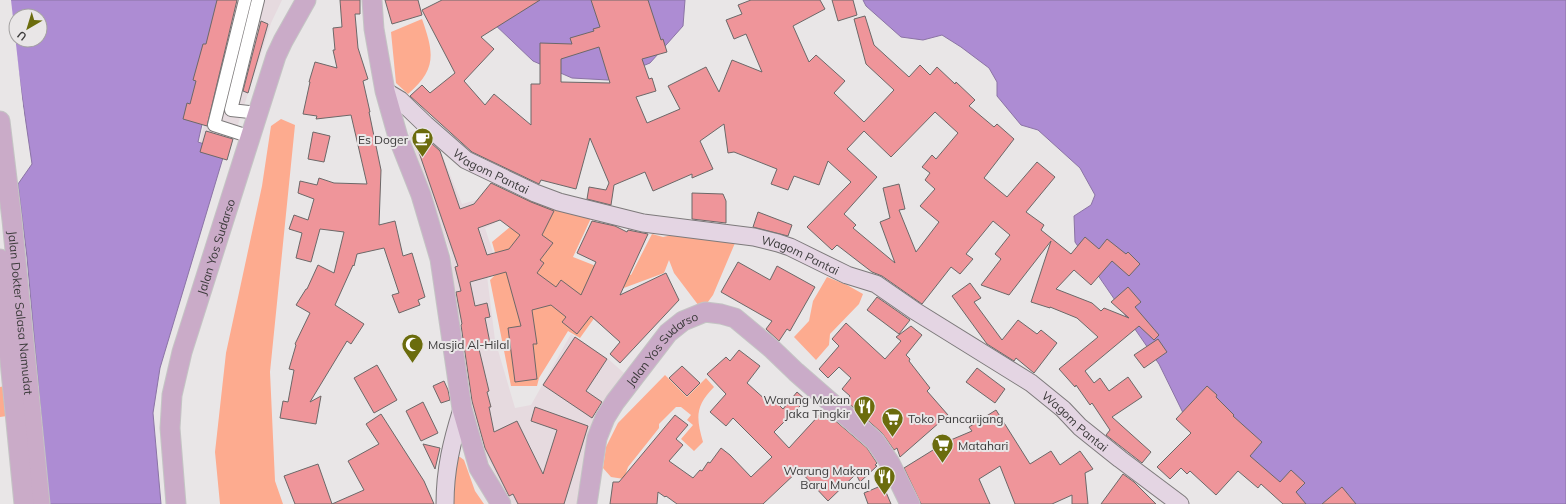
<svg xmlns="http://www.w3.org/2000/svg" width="1566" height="504" viewBox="0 0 1566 504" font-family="Mulish,sans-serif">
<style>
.built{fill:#e6dadf}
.green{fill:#fdab8f}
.water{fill:#ad8cd3;stroke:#8b74a5;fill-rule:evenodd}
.pier{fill:#e9e6e7}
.building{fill:#ef959a;stroke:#6c6868;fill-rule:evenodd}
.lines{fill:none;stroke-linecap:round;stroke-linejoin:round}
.street-casing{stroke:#7d7a7b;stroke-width:14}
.secondary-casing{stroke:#7d7a7b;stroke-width:19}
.primary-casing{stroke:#c4c4c4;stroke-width:21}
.street{stroke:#fff;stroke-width:12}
.secondary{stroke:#e4d5e3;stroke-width:17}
.primary{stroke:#caabc8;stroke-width:19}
.labels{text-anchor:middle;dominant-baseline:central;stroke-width:4;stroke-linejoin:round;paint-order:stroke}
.poi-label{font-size:12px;fill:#3c3b3b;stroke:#e9e6e7;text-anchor:end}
.street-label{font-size:12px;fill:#3c3b3b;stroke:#e9e6e7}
</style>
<rect width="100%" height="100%" fill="#e9e6e7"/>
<path class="built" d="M232,0H282L271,23L229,152L200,142Z
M423,128L434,135L462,204L480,199L484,202L495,223L485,228L499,271L487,276L495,340L515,408L531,405L571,334L607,358L624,373L607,405L579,504H513L503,489L477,438L469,399L454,300L451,255L409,133Z"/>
<path class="green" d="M422,19C434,53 437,69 408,94L396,83L391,32Z
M281,119L295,125L270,372L275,481L283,504H220L215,452L226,353L262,186L271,126Z
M526,192L592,216L573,257L606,270L613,266L631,275L652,234L663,237L677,234L735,243L713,295L702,310L674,273L669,260L664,273L613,292L580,338L568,331L539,378L537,386H511L490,280L500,270L492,242L516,222Z
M827,277L847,285L863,294L859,304L830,334L829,345L816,360L794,337L809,321L813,301Z
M665,375L687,397L706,378L714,387C695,406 696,418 703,442L694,451L681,439L693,425L687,420L691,415L681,407H676L659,424V428L628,467L624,479L611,477L603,468L606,447L618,423Z
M5,386L7,416L0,417V387Z
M457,457H460L464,460L475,491L484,504H453V467Z"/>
<path class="water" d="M8,0H230L198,142L225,151L160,368L153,413L161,504H49L27,257L18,184L32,164ZM16,16H40V40H16Z
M469,0H685L683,26L650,63L608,80L572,78L533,61Z
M863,0H1566V504H1286L1187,421L1159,364L1075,242L1074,216L1091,205L1095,195L1080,168L1038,130L1021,125L997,96V82L989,68L961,47L942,35L923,40L901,37L866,6Z"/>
<path class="pier" d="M6,0H11L27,142Z"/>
<path class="building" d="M217,0H237L207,126L183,119L187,103L190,104L196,81L193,80L203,44H206Z
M340,0H360V14H355L358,48L368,79L363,81L370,112H369L381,170L379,225L395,221L403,256L412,253L425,297L418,300L420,305L399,313L392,295L399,293L384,248L357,254L354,266L353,265L335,305L364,324L351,344L347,341L310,402L321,396L316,424L280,418L283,401L288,402L294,370L289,369L296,345L295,344L310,313L296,305L306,289H307L318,265L334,273L344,232L320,229L311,262L296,258L302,233L289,229L294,215L308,220L314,199L298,193L300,181L317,185L319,178L334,183L367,184L351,115L316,119L317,116L303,114L310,82H309L315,62L337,68L333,50H335L333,28L342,27Z
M385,0H418L422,15L392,24Z
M442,0H540L481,37L494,49L464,81L485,105L494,94L531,125V84H540V43L572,44L570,38L594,31L593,29L600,27L591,0H648L661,40L663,39L667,52L642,59L649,79L652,78L656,91L636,97L647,123L680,109L668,86L706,67L719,92L732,60L762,72L746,34L734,39L726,20L742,14L738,5L751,0H820L825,9L793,26L809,62L816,55L845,81L834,93L864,122L894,90L866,64L854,19L865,16L874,45L909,77L920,65L930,75L937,67L955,84L956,82L975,100L969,106L994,127L997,124L1014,139L984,178L1007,197L1037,162L1055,177L1026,212L1044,225L1041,230L1071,254L1085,237L1099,249L1107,239L1126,254L1128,252L1140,264L1129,276L1112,261L1091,285L1074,270L1056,289L1092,303L1101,311L1104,308L1129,318L1111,302L1128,287L1141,302L1135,307L1159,335L1154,340L1139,326L1085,371L1094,383L1100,378L1109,391L1128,377L1142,397L1112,417L1151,452L1142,463L1106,435L1110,430L1092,403L1090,405L1076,385L1075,387L1059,369L1098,337L1077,318L1050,307V308L1031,302L1051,241L1009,295L981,285L1001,259L995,254L1010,235L993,221L966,254L973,259L960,274L951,267L922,304L882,276L872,272L837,245L832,250L807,227L851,182L828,161L819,185L794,176L788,190L771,184L777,169L734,152L728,153L724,124L700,141L713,169L692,178V174L653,191L645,172L614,185L611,205L587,199L589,187L606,190L609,183L590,138L576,189L541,180L539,184L472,152L410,96L422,85L430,93L455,73L422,10ZM599,47L610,83L561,82V59ZM935,112L958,133L936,159L932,155L922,167L930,173L925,180L935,189L920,206L939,222L916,252L899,210L905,209L899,184L883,188L890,218L880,222L895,263L853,228L856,225L844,214L877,177L847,149L864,131L891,157Z
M832,0H853L857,15L838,21Z
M261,21L268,24L248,93L243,91Z
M206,131L233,139L227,160L200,152Z
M313,132L330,136L324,162L308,159Z
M420,133L440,151L460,209L474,204L491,183L531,202L554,211L542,235L553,243L540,260L544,263L537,273L556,287L561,280L581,295L596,262L577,253L592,221L615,226L627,232L628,230L648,234L620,295L666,273L679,300L620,363L610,354L620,342L591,316L577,334L562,322L566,317L551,305L532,310L537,344H533L537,379L515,382L508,328L521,326L506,272L470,282L475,306L487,303L490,317L485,318L490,343L478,345L489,391L487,392L491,407H489L494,432L517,421L543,474L557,430L531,421L535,407L588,426L564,504H518L513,494L509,496L485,448L472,401L461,325L462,324L456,292L461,291L455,267L458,266L413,135ZM500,220L520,235L509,249L487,255L478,228Z
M692,193L723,194L726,201V223L692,219Z
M758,212L792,225L788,236L753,227Z
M738,262L770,280L777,266L815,287L790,331L787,329L779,341L766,329L772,321L721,292Z
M970,283L981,298L974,302L1002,340L1018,320L1037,334L1041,330L1057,343L1034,373L1016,358L1014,361L987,344L952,296Z
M877,297L910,320L899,334L867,310Z
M846,323L885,359L901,341L896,337L911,326L922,335L906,355L910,359L909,361L930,388L927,391L948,415L900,457L897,448L894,450L882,433L846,401L850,396L842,389L851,378L839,367L828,378L819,369L839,346L832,339Z
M575,337L607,359L586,391L602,402L592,418L543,385Z
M1158,339L1167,352L1144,368L1134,355Z
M739,350L760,366L747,383L768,402L772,398L783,409L797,392L806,400L774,432L789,448L821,413L829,420L831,417L867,448L877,463L875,465L877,466L860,482L856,474L828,501L799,470L763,504H677L666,496L665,497L658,492L657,504H610L613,482H619L675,415L688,425L676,439L683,445L669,461L693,478L700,470L702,471L708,462L710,463L721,448L730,455L751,477L772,457L733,418L726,426L710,412L726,394L707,374L726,357L730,361Z
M377,365L397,400L374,413L354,378Z
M682,366L700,383L687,396L669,378Z
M977,368L1005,389L995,403L966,382Z
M444,381L448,390L450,400L441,403L433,386Z
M1207,386L1217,395L1216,397L1234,415L1233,416L1262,442L1250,456L1280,482L1291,470L1305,483L1296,492L1306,504H1283L1261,484L1258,488L1238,471L1216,495L1190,471L1187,474L1181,468L1170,479L1157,467L1191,433L1176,419Z
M423,402L438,433L421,441L406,411Z
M996,410L1030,464L1051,451L1060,465L1080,451L1093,469L1085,473L1088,504H1072V495L1052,504H1015L1000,466L979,479L990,504H921L904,468L946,442L972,431L969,427Z
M381,414L424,481L434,504H332L364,490L348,461L379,444L366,424Z
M423,444L440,448L435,469Z
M318,464L332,504H295L284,476Z
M1123,474L1134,482L1156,504H1101Z
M883,485L891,504H868L864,493Z
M1342,487L1356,504H1322Z"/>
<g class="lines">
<defs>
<path id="street" d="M245,0L214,125L251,137
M258,113L231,110L258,0"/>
<g id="secondary">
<path id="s1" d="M385,91L400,100L426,125L466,160L535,193L559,202L643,223L754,237L778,243L790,247L847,275L876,284L915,311L1031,383L1063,409L1080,427L1120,459L1180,504"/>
<path d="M445,504C445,469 452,441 462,409"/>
</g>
<g id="primary">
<path d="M372,0L374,29L385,91L398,137L421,195L440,259L462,409L479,468L501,504"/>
<path id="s2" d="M0,121L12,220L40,504"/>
<path d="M0,259L24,504"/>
<path id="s3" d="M176,504L170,428L172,395L182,352L276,56L283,41L306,0"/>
<path id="s4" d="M587,504L597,438L605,418L615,402L668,333L683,321L705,312L721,314L735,318L771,348L796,372L875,441L890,463L910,504"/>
</g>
</defs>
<use href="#street" class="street-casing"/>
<use href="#secondary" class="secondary-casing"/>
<use href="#primary" class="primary-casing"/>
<use href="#street" class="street"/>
<use href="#secondary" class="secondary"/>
<use href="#primary" class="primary"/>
</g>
<defs>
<symbol id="cafe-pin" viewBox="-11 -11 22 30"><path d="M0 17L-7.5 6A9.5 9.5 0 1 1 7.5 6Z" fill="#6b6c0d" stroke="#e9e6e7"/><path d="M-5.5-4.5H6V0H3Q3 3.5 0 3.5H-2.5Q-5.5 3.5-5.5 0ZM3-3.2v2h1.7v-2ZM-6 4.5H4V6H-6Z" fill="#fff"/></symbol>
<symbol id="mosque-pin" viewBox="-11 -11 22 30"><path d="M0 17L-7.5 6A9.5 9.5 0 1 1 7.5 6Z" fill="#6b6c0d" stroke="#e9e6e7"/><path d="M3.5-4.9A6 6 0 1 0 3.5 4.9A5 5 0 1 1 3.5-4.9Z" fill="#fff"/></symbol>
<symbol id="restaurant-pin" viewBox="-11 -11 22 30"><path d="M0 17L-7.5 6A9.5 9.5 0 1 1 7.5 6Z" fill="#6b6c0d" stroke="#e9e6e7"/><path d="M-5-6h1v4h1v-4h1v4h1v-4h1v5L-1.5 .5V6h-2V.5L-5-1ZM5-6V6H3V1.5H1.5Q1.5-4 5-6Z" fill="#fff"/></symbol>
<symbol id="supermarket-pin" viewBox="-11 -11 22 30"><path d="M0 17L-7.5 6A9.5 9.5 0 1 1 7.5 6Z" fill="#6b6c0d" stroke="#e9e6e7"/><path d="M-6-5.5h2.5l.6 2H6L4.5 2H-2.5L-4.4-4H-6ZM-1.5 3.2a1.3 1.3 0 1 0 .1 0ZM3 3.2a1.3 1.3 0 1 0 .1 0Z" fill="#fff"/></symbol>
</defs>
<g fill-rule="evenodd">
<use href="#cafe-pin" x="410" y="126" width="25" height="34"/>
<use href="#mosque-pin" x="400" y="332" width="25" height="34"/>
<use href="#restaurant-pin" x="852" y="394" width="25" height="34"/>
<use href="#supermarket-pin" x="880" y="406" width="25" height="34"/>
<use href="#supermarket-pin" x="930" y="432" width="25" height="34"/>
<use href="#restaurant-pin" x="872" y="464" width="25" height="34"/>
</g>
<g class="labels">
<g class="poi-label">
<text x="408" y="139">Es Doger</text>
<text x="428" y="344" text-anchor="start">Masjid Al-Hilal</text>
<text x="850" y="399">Warung Makan<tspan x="850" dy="14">Jaka Tingkir</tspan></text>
<text x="908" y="418" text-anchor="start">Toko Pancarijang</text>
<text x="958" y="445" text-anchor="start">Matahari</text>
<text x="870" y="470">Warung Makan<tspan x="870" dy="14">Baru Muncul</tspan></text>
</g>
<g class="street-label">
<text stroke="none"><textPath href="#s1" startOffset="134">Wagom Pantai</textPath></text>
<text stroke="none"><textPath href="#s3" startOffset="264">Jalan Yos Sudarso</textPath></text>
<text stroke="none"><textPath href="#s1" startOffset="457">Wagom Pantai</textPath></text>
<text stroke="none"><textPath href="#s2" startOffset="193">Jalan Dokter Salasa Namudat</textPath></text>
<text stroke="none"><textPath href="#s4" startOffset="179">Jalan Yos Sudarso</textPath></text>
<text stroke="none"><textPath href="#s1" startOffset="781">Wagom Pantai</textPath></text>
</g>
</g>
<g transform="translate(28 28) rotate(218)"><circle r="19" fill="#e9e6e7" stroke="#a4a2a2"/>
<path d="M0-3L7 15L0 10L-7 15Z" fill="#6b6c0d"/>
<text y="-6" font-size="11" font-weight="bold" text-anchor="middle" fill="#3c3b3b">U</text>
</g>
</svg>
